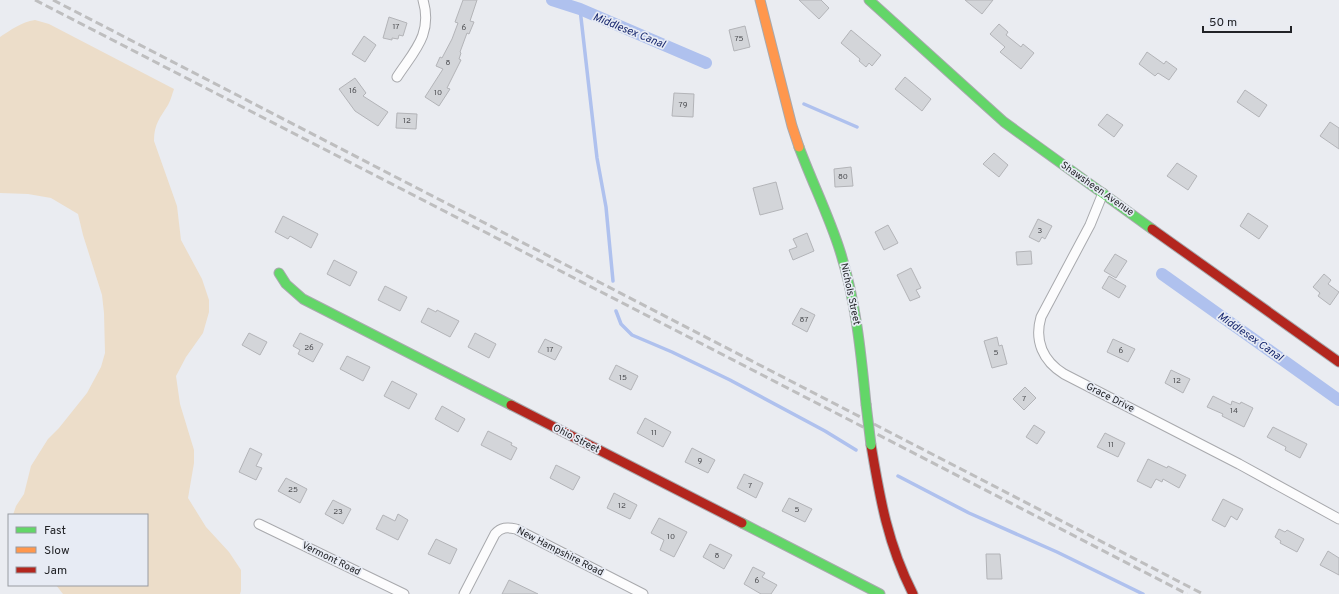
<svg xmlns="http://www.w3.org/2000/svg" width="1339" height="594" viewBox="0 0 1339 594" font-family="Overpass,sans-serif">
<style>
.green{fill:#ecddc9}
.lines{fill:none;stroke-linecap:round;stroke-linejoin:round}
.stream{stroke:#afc1ee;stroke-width:3.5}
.canal{stroke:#afc1ee;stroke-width:12}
.building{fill:#d3d5d9;stroke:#b3b4b8}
.street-casing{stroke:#a8a9ad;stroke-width:11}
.fast-casing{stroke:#a8a9ad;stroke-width:11}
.slow-casing{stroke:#a8a9ad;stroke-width:11}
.jam-casing{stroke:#a8a9ad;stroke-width:11}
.street{stroke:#fcfcfd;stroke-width:9}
.fast{stroke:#63d668;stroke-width:9}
.slow{stroke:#ff974d;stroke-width:9}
.jam{stroke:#b3261e;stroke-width:9}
.rail{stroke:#bebebf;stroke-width:3;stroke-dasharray:8 4;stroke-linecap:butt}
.fast-bridge-casing{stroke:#a8a9ad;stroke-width:11;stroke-linecap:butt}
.fast-bridge{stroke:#63d668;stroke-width:9}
.labels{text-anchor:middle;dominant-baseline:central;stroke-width:3.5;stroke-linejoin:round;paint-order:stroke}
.number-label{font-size:8px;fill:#4f5054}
.street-label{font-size:10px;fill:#222327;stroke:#e7ebf4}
.water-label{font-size:11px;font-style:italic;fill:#16266d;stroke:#e7ebf4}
</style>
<rect width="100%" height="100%" fill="#eaecf1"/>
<path class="green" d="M35,20L49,24L174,89C172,94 171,100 168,105C160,118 154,124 154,141L177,206L181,240L202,279L209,300V312L203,333L186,357L176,376L180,404L194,450V463L188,498L206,527L229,552L241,570V591L240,594H63L56,585H147V515H13L16,506L24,494L31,466L48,439L59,428L87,393L101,367L105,353L104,313L102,295L83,235L78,214L51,198L28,194L0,193V37C11,30 21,22 35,20Z"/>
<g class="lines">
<path class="stream" d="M580,9L597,158L606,207L613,281
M804,104L857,127
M616,311L621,324L632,335L672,352L730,380L825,431L856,450
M898,476L969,513L1057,552L1143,594"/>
<path class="canal" d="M552,0L580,9L706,63
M1162,274L1339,400"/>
</g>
<path class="building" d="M463,0H477L470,21L474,22L469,34L467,33L460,52L461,53L459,59L461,60L447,88L450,89L439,106L425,97L443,69L436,66L440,57L442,58L452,39L458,23L455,22Z
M799,0H821L829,8L819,19Z
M965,0H993L982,14Z
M389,17L407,23L403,36L399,35L398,39L392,38V40L383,38Z
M999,24L1008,32L1006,35L1021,47L1023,44L1034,53L1021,69L1000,52L1005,47L990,34Z
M745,26L750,47L734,51L729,30Z
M851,30L881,55L872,66L869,63L866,67L859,61L860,59L841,43Z
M364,36L376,45L365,62L352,54Z
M1147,52L1164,64L1166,61L1177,69L1169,80L1158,73L1155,76L1139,64Z
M905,77L931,99L922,111L895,89Z
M355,78L366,93L363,96L388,112L378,126L355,111L339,89Z
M1245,90L1267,105L1259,117L1237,102Z
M674,93L694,94L693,117L672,116Z
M397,113L417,114L416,129L396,128Z
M1107,114L1123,125L1114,137L1098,125Z
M1330,122L1339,128V149L1320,136Z
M994,153L1008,165L999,177L983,164Z
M1177,163L1197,176L1188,190L1167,176Z
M851,167L853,186L835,187L834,169Z
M776,182L783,209L760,215L753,188Z
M1248,213L1268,226L1259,239L1240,226Z
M283,216L318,234L311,248L290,236L288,239L275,232Z
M1038,219L1052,226L1045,239L1042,237L1039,242L1029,237Z
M888,225L898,243L884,250L875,232Z
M807,233L814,251L793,260L789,250L797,247L793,239Z
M1031,251L1032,264L1017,265L1016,252Z
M1115,254L1127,261L1116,278L1104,271Z
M334,260L357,272L350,286L327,274Z
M911,268L921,288L916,290L920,297L910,301L897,275Z
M1324,274L1331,280L1328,284L1339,292L1330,305L1318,296L1320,293L1313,287Z
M1109,276L1126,286L1119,298L1102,288Z
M385,286L407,297L400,311L378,300Z
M428,308L436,312L437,310L459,321L450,337L421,322Z
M801,308L815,315L807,332L792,324Z
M249,333L267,342L260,355L242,345Z
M300,333L323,344L313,362L298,354L300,350L293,346Z
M475,333L496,344L489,358L468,347Z
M997,337L999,346L1002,345L1007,364L992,368L984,341Z
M545,339L562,347L555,360L538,352Z
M1113,339L1135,349L1128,362L1107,352Z
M347,356L370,367L363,381L340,369Z
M616,365L638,376L631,390L609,379Z
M1171,370L1190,379L1183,393L1165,383Z
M392,381L417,394L409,409L384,396Z
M1025,387L1036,398L1024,410L1013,399Z
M1213,396L1231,405L1232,401L1240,404L1241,402L1253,408L1244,427L1222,416L1223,414L1207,407Z
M442,406L465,419L458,432L435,419Z
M645,418L671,432L663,447L637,433Z
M1034,425L1045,432L1037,444L1026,437Z
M1273,427L1307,444L1300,458L1285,450L1286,447L1267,437Z
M488,431L512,443L511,445L517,448L511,460L481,445Z
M1105,433L1125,443L1118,457L1097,447Z
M250,448L262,454L256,466L262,468L256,480L239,472Z
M692,448L715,460L708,473L685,462Z
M1148,459L1167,468L1168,466L1186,475L1179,488L1163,479L1162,482L1156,479L1151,488L1137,481Z
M556,465L580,477L573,490L550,478Z
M744,474L763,483L756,498L737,488Z
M286,478L307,489L300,503L278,491Z
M614,493L637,505L630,519L607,508Z
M789,498L812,509L805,522L782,511Z
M1223,499L1243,509L1237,520L1231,516L1225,527L1212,520Z
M333,500L351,509L343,524L325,514Z
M398,514L408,520L398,540L376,529L383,515L395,521Z
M659,518L687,532L674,557L660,550L664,540L651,533Z
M1279,529L1285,532L1287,530L1304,539L1297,552L1280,543L1281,541L1275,537Z
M436,539L457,549L450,564L428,554Z
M710,544L732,555L724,569L703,557Z
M1328,551L1339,558V575L1320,565Z
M986,554H1000L1002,579H987Z
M753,567L765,573L762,577L777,585L771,594H761L744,584Z
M509,580L538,594H502Z"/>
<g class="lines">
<defs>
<path id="street" d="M397,77C414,51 433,34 423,0
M1103,193L1090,225L1041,317C1034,341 1043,361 1064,374L1239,464L1339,519
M259,524L404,594
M464,594L495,534C501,527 507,527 516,529L643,594"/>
<path id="fast" d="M869,0L1004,122L1152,229
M799,147C812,182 829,216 840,251C856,301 861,353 866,404
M279,273L286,284L303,299L511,405
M742,523L880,594"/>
<path id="slow" d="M760,0L792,126L799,147"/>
<path id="jam" d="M1152,229L1339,362
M511,405L742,523
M871,445C880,499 888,545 913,594"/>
</defs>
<use href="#street" class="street-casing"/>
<use href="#fast" class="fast-casing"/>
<use href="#slow" class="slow-casing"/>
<use href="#jam" class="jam-casing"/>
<use href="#street" class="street"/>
<use href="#fast" class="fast"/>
<use href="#slow" class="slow"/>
<use href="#jam" class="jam"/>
<path class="rail" d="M35,0L1187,594
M53,0L1203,594"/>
<defs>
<path id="fast-bridge" d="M866,404L871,445"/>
</defs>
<use href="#fast-bridge" class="fast-bridge-casing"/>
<use href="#fast-bridge" class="fast-bridge"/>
</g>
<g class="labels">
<g class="number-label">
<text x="396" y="27">17</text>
<text x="464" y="28">6</text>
<text x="739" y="39">75</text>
<text x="448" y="63">8</text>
<text x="353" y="91">16</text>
<text x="438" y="93">10</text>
<text x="683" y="105">79</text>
<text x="407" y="121">12</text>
<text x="843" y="177">80</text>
<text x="1040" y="231">3</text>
<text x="804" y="320">87</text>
<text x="309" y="348">26</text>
<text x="550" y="350">17</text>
<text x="1121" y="351">6</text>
<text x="996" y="353">5</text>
<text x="623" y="378">15</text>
<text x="1177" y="381">12</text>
<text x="1024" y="399">7</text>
<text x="1234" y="411">14</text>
<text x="654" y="433">11</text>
<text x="1111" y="445">11</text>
<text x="700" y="461">9</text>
<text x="750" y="486">7</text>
<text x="293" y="490">25</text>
<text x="622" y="506">12</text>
<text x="797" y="510">5</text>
<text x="338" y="512">23</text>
<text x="671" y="537">10</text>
<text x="717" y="556">8</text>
<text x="757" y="581">6</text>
</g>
<g class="street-label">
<text transform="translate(1097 189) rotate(35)">Shawsheen Avenue</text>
<text transform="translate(850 294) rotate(78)">Nichols Street</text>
<text transform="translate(1110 398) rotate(27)">Grace Drive</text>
<text transform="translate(576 439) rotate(27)">Ohio Street</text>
<text transform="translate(560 552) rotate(27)">New Hampshire Road</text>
<text transform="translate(331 559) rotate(26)">Vermont Road</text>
</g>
<g class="water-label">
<text transform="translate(629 31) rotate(22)">Middlesex Canal</text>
<text transform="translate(1250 337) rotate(35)">Middlesex Canal</text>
</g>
</g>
<rect x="8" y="514" width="140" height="72" fill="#e7ebf4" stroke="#989ba2"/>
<rect x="16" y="527" width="20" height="6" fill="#63d668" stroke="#989ba2"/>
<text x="44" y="534" font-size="12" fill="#222327">Fast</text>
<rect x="16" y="547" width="20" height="6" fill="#ff974d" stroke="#989ba2"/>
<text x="44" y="554" font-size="12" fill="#222327">Slow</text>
<rect x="16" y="567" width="20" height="6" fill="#b3261e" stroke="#989ba2"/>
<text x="44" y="574" font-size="12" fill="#222327">Jam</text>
<path d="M1203 26v6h88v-6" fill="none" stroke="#222327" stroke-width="2"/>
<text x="1209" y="26" font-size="12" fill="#222327" stroke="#e7ebf4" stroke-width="3" paint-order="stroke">50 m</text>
</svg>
